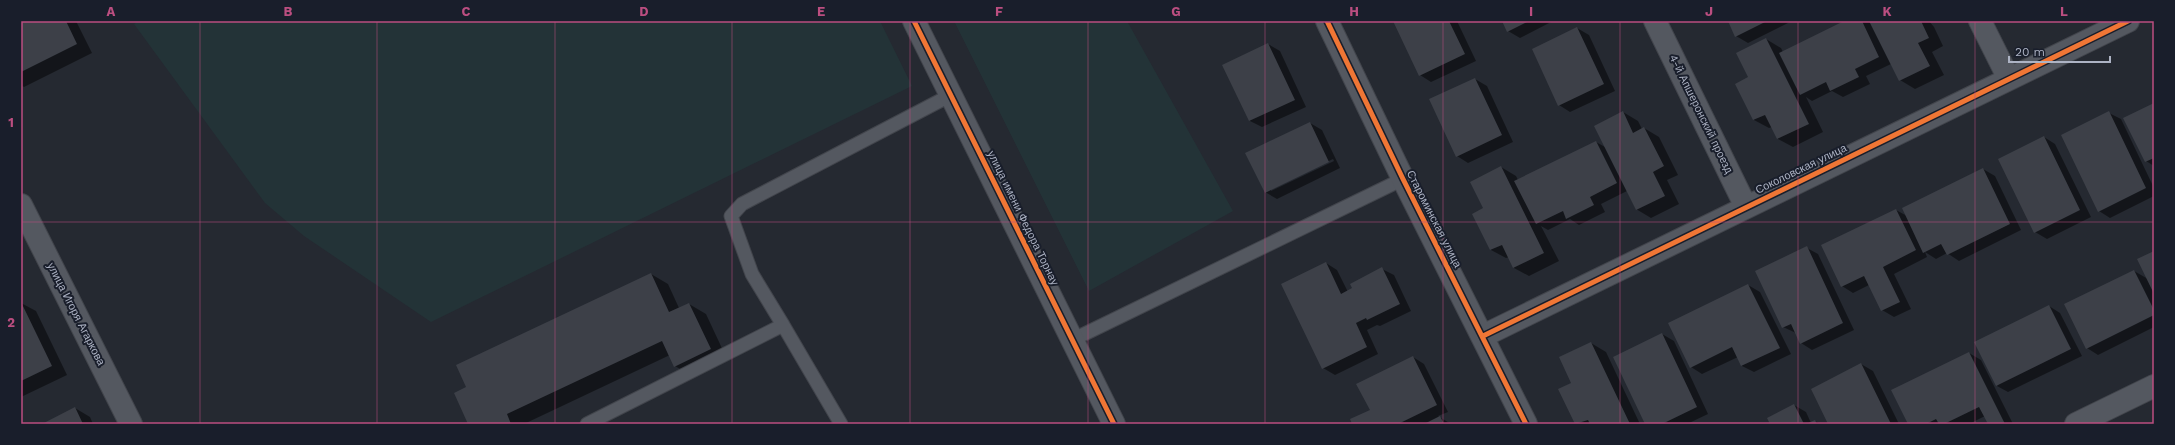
<svg xmlns="http://www.w3.org/2000/svg" width="2175" height="445" viewBox="0 0 2175 445" font-family="'Work Sans',sans-serif">
<style>
.green{fill:#233337}
.shadow{fill:#0007;fill-rule:evenodd}
.building{fill:#3d4048}
.lines{fill:none;stroke-linecap:round;stroke-linejoin:round}
.service-casing{stroke:#42454c;stroke-width:15}
.minor-casing{stroke:#42454c;stroke-width:24}
.tertiary-casing{stroke:#42454c;stroke-width:24}
.service{stroke:#545860;stroke-width:13}
.minor{stroke:#545860;stroke-width:22}
.tertiary{stroke:#545860;stroke-width:22}
.cycleway-casing{stroke:#191e2b;stroke-width:8}
.cycleway{stroke:#f07635;stroke-width:5}
.grid{fill:none;stroke:#bb4e80;stroke-width:1;stroke-opacity:0.55}
.labels{text-anchor:middle;dominant-baseline:central;stroke-width:4;stroke-linejoin:round;paint-order:stroke}
.street-label{font-size:11px;fill:#adb3c4;stroke:#191e2b}
.neatline{fill:none;stroke:#bb4e80;stroke-width:1.5}
.grid-label{font-size:13px;text-anchor:middle;font-weight:bold;fill:#bb4e80}
</style>
<rect width="100%" height="100%" fill="#252931"/>
<path class="green" d="M138,21H880L912,86L431,322L304,236L265,203L134,24Z
M954,21H1127L1233,211L1089,291Z"/>
<path class="shadow" d="M21,21H76L92,53L24,87L21,85Z
M1395,21H1457L1476,61L1431,82L1420,75Z
M1503,21H1553L1520,38L1508,31Z
M1729,21H1792L1748,43L1736,36Z
M1846,21H1868L1871,23V21H1929L1934,27L1943,46L1932,52L1944,75L1915,89L1900,80L1891,64L1866,76L1870,84L1843,97L1832,91L1812,101L1806,97L1823,132L1793,147L1778,139L1772,127L1769,128L1754,120L1749,78L1766,39L1781,48L1783,52Z
M1577,28L1589,35L1615,91L1570,112L1559,105Z
M1268,44L1280,51L1306,107L1262,127L1250,121L1224,65Z
M1475,79L1487,86L1513,142L1468,163L1457,156Z
M2154,104V166L2146,161Z
M1623,112L1638,121L1642,129L1644,128L1659,137L1678,175L1667,180L1679,204L1651,218L1636,209L1627,191L1601,204L1605,212L1579,225L1570,219L1548,230L1541,226L1559,261L1529,276L1514,268L1509,257L1506,258L1491,250L1473,214L1485,209L1501,167L1516,176L1518,180L1596,142L1605,147Z
M2109,113L2121,119L2154,188V196L2110,218L2099,211Z
M1310,123L1322,130L1340,168L1277,199L1265,192ZM1333,159L1334,161L1271,191V189Z
M2044,137L2055,144L2091,217L2047,239L2035,232Z
M1983,169L1995,176L2021,230L1959,261L1947,253L1936,259L1925,252L1927,257L1894,274L1911,309L1894,317L1882,310L1869,285L1853,293L1842,286L1896,210L1907,216Z
M1807,248L1818,254L1854,330L1812,350L1801,343L1796,333L1783,327Z
M2154,252V327L2098,355L2087,348L2134,271L2148,279Z
M1326,263L1337,270L1348,292L1382,269L1394,275L1411,311L1380,326L1377,325L1367,330L1378,354L1335,375L1323,368Z
M651,274L668,284L679,308L689,304L706,314L727,359L692,376L675,366L670,355L524,424H469L468,387Z
M1748,285L1760,292L1791,354L1754,372L1742,366L1738,357L1702,374L1691,367Z
M21,303L36,311L67,375L21,397Z
M2049,306L2060,313L2082,356L2008,392L1997,386Z
M1662,334L1674,341L1708,414L1687,424H1646Z
M1591,343L1606,352L1640,424H1577L1560,389L1572,383Z
M1969,353L1981,360L2013,424H1989L1985,416L1969,424H1909Z
M1413,357L1424,364L1448,412L1438,416L1451,424H1353L1371,410Z
M1861,364L1873,371L1899,424H1829Z
M1794,405L1806,412L1811,423L1815,421L1821,424H1771Z
M75,408L90,417L93,424H44Z"/>
<path class="building" d="M21,21H66L77,44L21,72Z
M1393,21H1449L1465,54L1419,76Z
M1502,21H1529L1507,32Z
M1728,21H1767L1735,37Z
M1844,21H1862L1879,57L1855,69L1859,77L1830,91L1826,82L1800,95L1779,53Z
M1869,21H1921L1929,38L1918,43L1930,66L1899,81Z
M1577,27L1604,84L1558,106L1532,49Z
M1766,38L1809,124L1777,139L1765,115L1753,120L1735,84L1748,77L1736,53Z
M1268,43L1295,100L1249,121L1222,65Z
M1475,78L1502,135L1456,157L1429,99Z
M2154,103V158L2145,162L2123,118Z
M1623,111L1633,133L1644,127L1664,166L1653,172L1665,196L1636,210L1594,126Z
M2109,111L2146,188L2098,212L2061,135Z
M1310,122L1329,162L1265,193L1245,153Z
M2044,136L2080,210L2034,233L1998,159Z
M1596,141L1617,183L1590,197L1594,205L1566,219L1563,211L1536,224L1514,181Z
M1501,166L1544,253L1513,268L1502,245L1490,250L1472,214L1483,208L1470,182Z
M1983,168L2010,224L1947,255L1941,244L1923,253L1902,208Z
M1896,209L1916,250L1883,267L1900,302L1881,311L1864,276L1841,287L1821,245Z
M1807,246L1843,323L1800,344L1791,324L1782,328L1755,271Z
M2154,251V294L2137,259Z
M1326,262L1341,294L1352,288L1350,284L1382,267L1400,304L1367,320L1366,318L1356,323L1367,347L1322,369L1281,284Z
M2134,270L2154,310V315L2086,349L2064,304Z
M651,273L669,312L689,303L711,349L674,367L662,341L507,414L511,424H468L454,393L466,387L456,365Z
M1748,284L1780,348L1741,366L1732,347L1690,368L1668,323Z
M21,302L52,366L21,381Z
M2049,305L2071,349L1996,386L1974,342Z
M1662,333L1697,407L1662,424H1645L1613,357Z
M1591,342L1630,424H1590L1588,420L1575,424L1558,389L1571,383L1559,357Z
M1969,352L2005,424H1988L1979,407L1944,424H1939L1936,419L1926,424H1908L1891,390Z
M1413,356L1437,405L1398,424H1352L1350,419L1370,410L1356,384Z
M1861,363L1891,424H1828L1811,389Z
M1794,404L1804,424H1770L1767,418Z
M75,407L83,424H42Z
M1440,416L1444,424H1424Z
M1815,420L1817,424H1806Z"/>
<g class="lines">
<defs>
<path id="service" d="M783,325L841,424
M1072,340L1403,179
M587,424L783,325L752,274L731,216L742,204L951,95"/>
<path id="minor" d="M1327,21L1403,179L1526,424
M1655,21L1746,207
M1980,21L2009,79
M21,205L131,424
M1483,336L2128,21
M2076,424L2154,386"/>
<path id="tertiary" d="M914,21L1114,424"/>
</defs>
<use href="#service" class="service-casing"/>
<use href="#minor" class="minor-casing"/>
<use href="#tertiary" class="tertiary-casing"/>
<use href="#service" class="service"/>
<use href="#minor" class="minor"/>
<use href="#tertiary" class="tertiary"/>
<defs>
<path id="cycleway" d="M914,21L1114,424
M1327,21L1403,179L1526,424
M1483,336L2128,21"/>
</defs>
<use href="#cycleway" class="cycleway-casing"/>
<use href="#cycleway" class="cycleway"/>
</g>
<path class="grid" d="M200,21V424M377,21V424M555,21V424M732,21V424M910,21V424M1088,21V424M1265,21V424M1443,21V424M1620,21V424M1798,21V424M1975,21V424M21,222H2154"/>
<g class="labels">
<g class="street-label">
<text transform="translate(1701 114) rotate(64)">4-й Апшеронский проезд</text>
<text transform="translate(1801 169) rotate(-26)">Соколовская улица</text>
<text transform="translate(1023 218) rotate(64)">улица имени Федора Торнау</text>
<text transform="translate(1434 219) rotate(63)">Староминская улица</text>
<text transform="translate(76 314) rotate(63)">улица Игоря Агаркова</text>
</g>
</g>
<rect width="2175" height="445" fill="none" stroke="#191e2b" stroke-width="44"/>
<path d="M2009 56v6h101v-6" fill="none" stroke="#adb3c4" stroke-width="2"/>
<text x="2015" y="56" font-size="12" fill="#adb3c4" stroke="#191e2b" stroke-width="3" paint-order="stroke">20 m</text>
<rect x="22" y="22" width="2131" height="401" class="neatline"/>
<g class="grid-label">
<text x="111" y="16">A</text>
<text x="288" y="16">B</text>
<text x="466" y="16">C</text>
<text x="644" y="16">D</text>
<text x="821" y="16">E</text>
<text x="999" y="16">F</text>
<text x="1176" y="16">G</text>
<text x="1354" y="16">H</text>
<text x="1531" y="16">I</text>
<text x="1709" y="16">J</text>
<text x="1887" y="16">K</text>
<text x="2064" y="16">L</text>
<text x="11" y="127">1</text>
<text x="11" y="327">2</text>
</g>
</svg>
